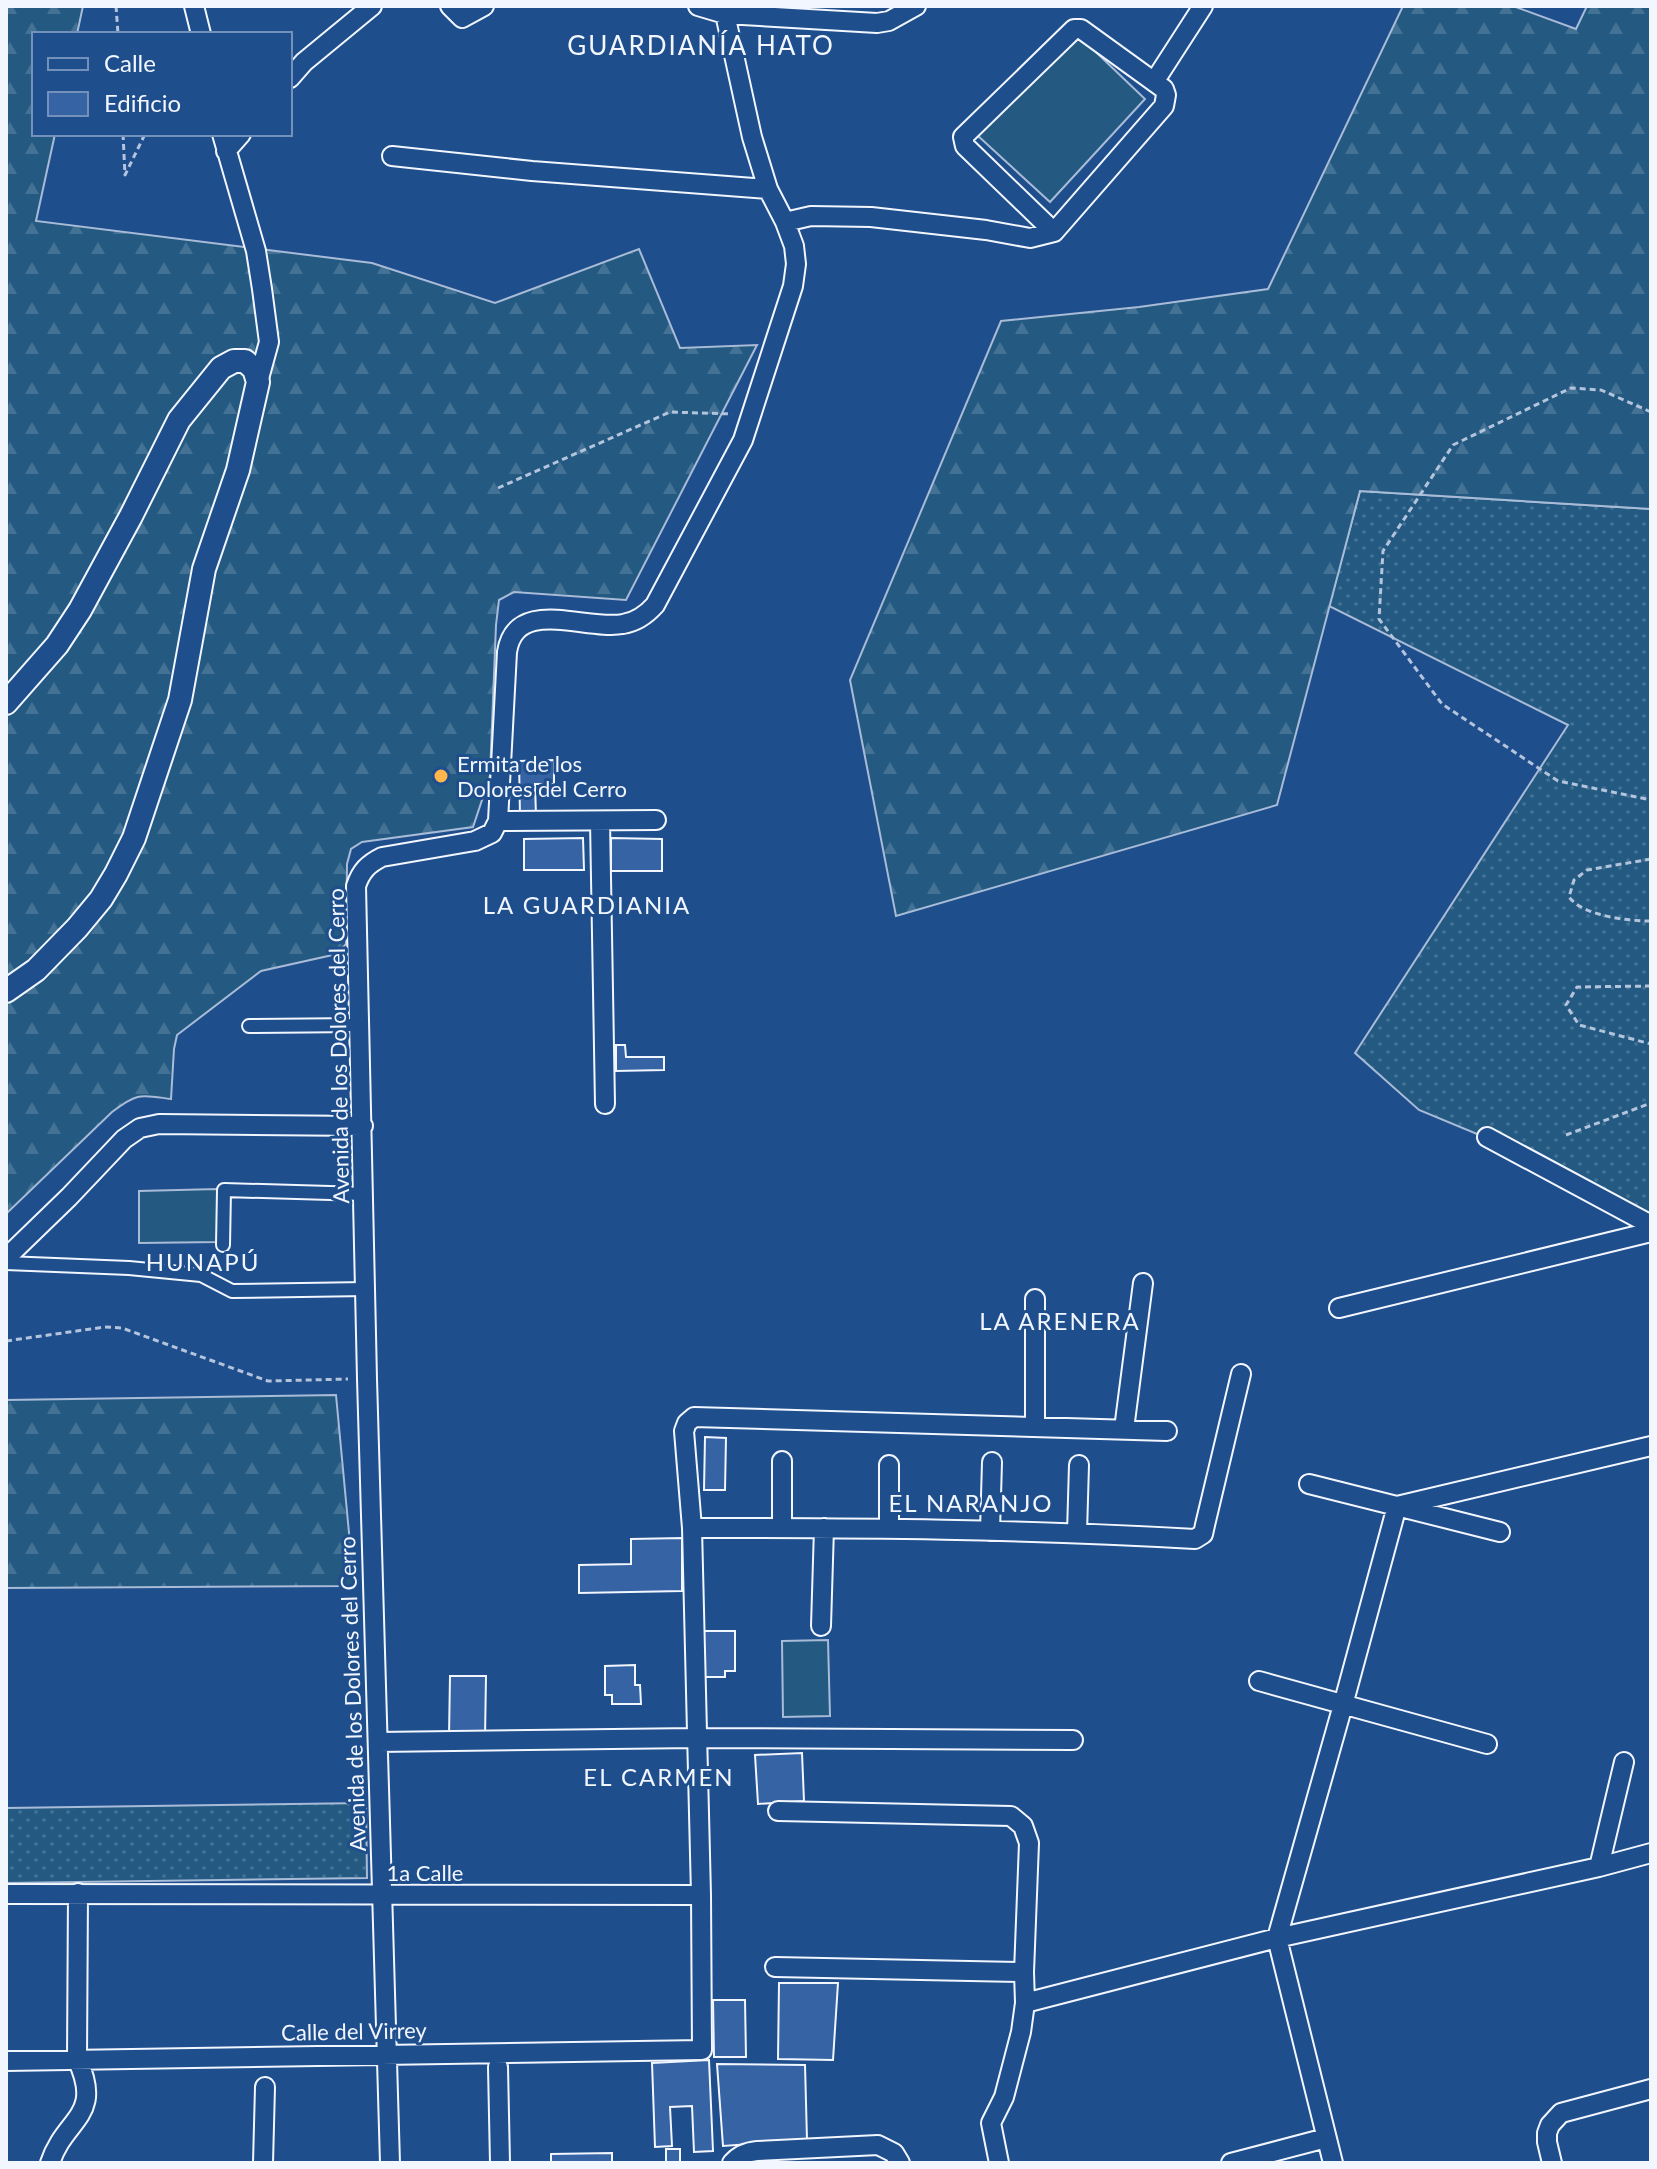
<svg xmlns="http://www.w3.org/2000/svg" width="1657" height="2169" viewBox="0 0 1657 2169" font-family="Lato,sans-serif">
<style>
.grass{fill:url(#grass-dots);stroke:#a8bbd7;stroke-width:2}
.forest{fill:url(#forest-firs);stroke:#a8bbd7;stroke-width:2}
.pitch{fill:#245a82;stroke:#a8bbd7;stroke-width:2}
.building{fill:#3563a3;stroke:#f2f6ff;stroke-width:2}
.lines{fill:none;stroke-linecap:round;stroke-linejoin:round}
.pedestrian-casing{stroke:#f2f6ff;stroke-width:16}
.minor-casing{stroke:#f2f6ff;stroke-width:22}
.tertiary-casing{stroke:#f2f6ff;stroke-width:26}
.path{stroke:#b3c4dc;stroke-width:3;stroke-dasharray:6 4;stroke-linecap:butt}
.pedestrian{stroke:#1f4e8c;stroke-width:12}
.minor{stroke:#1f4e8c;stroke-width:18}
.tertiary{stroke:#1f4e8c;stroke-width:22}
.poi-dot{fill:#ffb74d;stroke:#1f4e8c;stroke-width:3}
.labels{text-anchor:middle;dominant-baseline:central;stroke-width:6;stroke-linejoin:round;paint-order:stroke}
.poi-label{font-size:22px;fill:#f2f6ff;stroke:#1f4e8c;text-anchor:start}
.street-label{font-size:22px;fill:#f2f6ff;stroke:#1f4e8c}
.neighbourhood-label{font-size:24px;letter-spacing:2px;fill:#f2f6ff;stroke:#1f4e8c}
.quarter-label{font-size:26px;letter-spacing:2px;fill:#f2f6ff;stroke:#1f4e8c}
</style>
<defs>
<pattern id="grass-dots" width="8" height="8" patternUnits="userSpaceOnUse" patternTransform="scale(2)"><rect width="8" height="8" fill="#245a82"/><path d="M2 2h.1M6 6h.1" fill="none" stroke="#447295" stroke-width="1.8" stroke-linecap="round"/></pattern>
<pattern id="forest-firs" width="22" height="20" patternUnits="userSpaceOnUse" patternTransform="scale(2)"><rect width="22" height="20" fill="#245a82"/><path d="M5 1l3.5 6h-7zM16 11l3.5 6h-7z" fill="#447295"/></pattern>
</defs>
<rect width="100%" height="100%" fill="#1f4e8c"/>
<path class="grass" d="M1360,491L1651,509V1225L1518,1151L1419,1110L1355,1053L1568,725L1329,606Z
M366,1803L367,1878L6,1883V1808Z"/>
<path class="forest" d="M6,6H83L77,34H34V134H55L36,221L372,263L495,303L639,249L680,348L757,345L626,600L514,592L499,600L496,625L490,776L473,827L362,842L351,849L347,864L346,944L337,954L261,971L177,1035L174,1049L171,1099C141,1095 138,1092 112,1112L6,1214Z
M1403,6H1513L1576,29L1587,6H1651V509L1360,491L1277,805L896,916L850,680L1001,321L1139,307L1268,289Z
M336,1395L354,1586L6,1588V1400Z"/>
<path class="pitch" d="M1076,33L1145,99L1050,202L977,135Z
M217,1189L218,1242L139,1243V1191Z
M828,1640L830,1716L783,1717L782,1641Z"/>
<path class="building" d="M554,760V784H535L536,816H520L519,761Z
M583,838L584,870H524V839Z
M611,838L662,839V871H611Z
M616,1045H625L626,1057H664V1070L616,1071Z
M705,1437L726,1438L725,1490H704Z
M682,1538V1591L579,1593V1565L631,1564V1539Z
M699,1631H735V1671H725V1677H698Z
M635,1665V1685H640L641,1704H612V1695H605V1666Z
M450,1676H486L485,1738L449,1737Z
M802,1753L804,1801L758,1804L755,1755Z
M779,1983H838L833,2060L778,2059Z
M713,2000H745L746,2057H714Z
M709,2060L713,2151L694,2152L692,2106L670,2107L672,2146L655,2147L652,2063Z
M717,2064L805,2065L807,2140L723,2146Z
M666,2149H680V2163H666Z
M612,2153V2163H551V2154Z"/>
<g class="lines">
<defs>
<path id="pedestrian" d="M249,1026L359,1025
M223,1245L224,1190L364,1194
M6,1263L129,1268L201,1275L232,1291L366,1289"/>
<path id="minor" d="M194,6L201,34
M450,6L462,18L484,6
M698,6L725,14L877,23L889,21L916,6
M290,78L304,62L372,6
M1154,82L1203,6
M222,134L256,251L262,289L269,342L258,382
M226,151L241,134
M392,156L532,171L768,189
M785,222L811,216L871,217L986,230L1030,238L1054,232L1164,106L1166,95L1164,89L1081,29H1074L963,137L965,146L1054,232
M498,821L656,820
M600,821L605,1104
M1487,1137L1651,1225
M6,1258L69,1197L124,1139L140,1128L159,1124L363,1126
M1035,1299V1427
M1339,1308L1651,1232
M1124,1429L1143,1283
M782,1461V1528
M889,1465V1529
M1309,1484L1500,1532
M692,1528C860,1528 1028,1529 1195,1539L1203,1534L1205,1525L1241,1374
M990,1531L992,1462
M1077,1533L1079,1465
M821,1626L824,1528
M1259,1681L1487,1744
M378,1742L696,1738L1073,1740
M778,1811L1011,1816L1023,1826L1029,1843L1024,1972L1025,2003L1021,2032L1004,2097L991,2123L999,2163
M1599,1867L1624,1762
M6,1894L701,1895
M775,1967L1024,1972
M1025,2003L1277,1938L1599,1867L1651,1853
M6,2061L702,2050L701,1895L692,1528L684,1431L687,1423L694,1417L1167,1431
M498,2067L500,2163
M50,2163C65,2117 104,2117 77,2059L78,1893
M263,2163L265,2087
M390,2163L367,1379L356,886C361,871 368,864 382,857L475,841L492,833L498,821L507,652C516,596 586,631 623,624C636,622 646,615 655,605L743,440L793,286L796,264L794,246L785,222L768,189L752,137L725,14V6
M732,2163C739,2155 746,2152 757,2151L878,2145L894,2153L900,2163
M1231,2163L1326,2138
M1333,2163L1277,1938L1343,1705L1397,1506L1651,1446
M1552,2163L1547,2142V2133L1550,2125L1561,2113L1651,2089"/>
<path id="tertiary" d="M6,703L57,645L80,610L131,516L179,420L221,368L234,361H245L254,369L258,382L238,470L204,569L180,700L134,838L116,874L101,899L77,928L36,970L6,991"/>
</defs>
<use href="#pedestrian" class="pedestrian-casing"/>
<use href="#minor" class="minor-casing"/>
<use href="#tertiary" class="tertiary-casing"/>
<path class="path" d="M116,6L118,34
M123,134L125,175L145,134
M1651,412L1601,390L1571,388L1453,445L1383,551L1379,619L1442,704L1558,781L1651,800
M498,488L670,412L732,414
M1651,859L1587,870L1574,880L1569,897C1583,916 1628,921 1651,921
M1651,986L1577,987L1566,1005L1579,1025L1651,1044
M1566,1135L1651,1103
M6,1341L105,1327L122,1328L268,1381L348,1379"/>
<use href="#pedestrian" class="pedestrian"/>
<use href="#minor" class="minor"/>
<use href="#tertiary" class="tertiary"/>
</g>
<circle class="poi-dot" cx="441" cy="776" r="8"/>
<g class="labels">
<g class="poi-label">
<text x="457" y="763">Ermita de los<tspan x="457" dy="25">Dolores del Cerro</tspan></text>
</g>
<g class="street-label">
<text transform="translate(338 1046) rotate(-91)">Avenida de los Dolores del Cerro</text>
<text transform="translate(352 1694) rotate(-92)">Avenida de los Dolores del Cerro</text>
<text x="425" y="1872">1a Calle</text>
<text transform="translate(354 2031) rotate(-1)">Calle del Virrey</text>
</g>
<g class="neighbourhood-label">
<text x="587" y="904">LA GUARDIANIA</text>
<text x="203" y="1261">HUNAPÚ</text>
<text x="1060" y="1320">LA ARENERA</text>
<text x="971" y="1502">EL NARANJO</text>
<text x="659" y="1776">EL CARMEN</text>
</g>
<g class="quarter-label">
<text x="701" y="45">GUARDIANÍA HATO</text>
</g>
</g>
<rect width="1657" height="2169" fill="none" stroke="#f2f6ff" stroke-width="16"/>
<rect x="32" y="32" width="260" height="104" fill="#1f4e8c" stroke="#7391ba" stroke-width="2"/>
<rect x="48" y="58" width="40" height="12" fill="#1f4e8c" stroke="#7391ba" stroke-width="2"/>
<text x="104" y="72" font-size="24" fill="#f2f6ff">Calle</text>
<rect x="48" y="92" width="40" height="24" fill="#3563a3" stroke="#7391ba" stroke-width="2"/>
<text x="104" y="112" font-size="24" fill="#f2f6ff">Edificio</text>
</svg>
